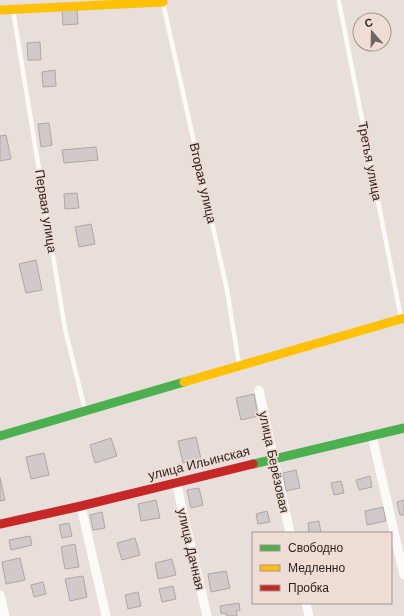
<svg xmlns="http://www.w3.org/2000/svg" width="404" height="616" viewBox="0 0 404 616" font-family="Helvetica,sans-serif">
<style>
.building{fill:#d1caca;stroke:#aea7a6}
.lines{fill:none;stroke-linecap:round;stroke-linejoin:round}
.lane{stroke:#fcfaf9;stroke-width:4.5}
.street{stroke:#fcfaf9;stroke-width:9}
.fast{stroke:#4caf50;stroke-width:9}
.slow{stroke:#ffc107;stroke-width:9}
.jam{stroke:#c62828;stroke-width:9}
.labels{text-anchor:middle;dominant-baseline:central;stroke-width:3.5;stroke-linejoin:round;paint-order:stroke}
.street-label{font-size:13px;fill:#2b2522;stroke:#efdcd4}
</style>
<rect width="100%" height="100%" fill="#e9dfda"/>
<path class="building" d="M77,9L78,24L63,25L62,10Z
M40,42L41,60H28L27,43Z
M55,70L56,86L43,87L42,72Z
M49,123L52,145L41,147L38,124Z
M6,135L11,159L0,161V136Z
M96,147L98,160L64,163L62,150Z
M77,193L79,208L65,209L64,194Z
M91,224L95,244L79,247L75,227Z
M36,260L42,290L26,293L19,264Z
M254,394L258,416L241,420L236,398Z
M196,437L201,459L183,463L178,441Z
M111,438L117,456L95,463L90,445Z
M44,453L49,475L31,479L26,457Z
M296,470L300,488L286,491L283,473Z
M370,476L372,487L359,490L356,480Z
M0,478L5,500L0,501Z
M341,481L344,493L334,495L331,483Z
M199,488L203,505L191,508L187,490Z
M156,500L160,518L141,521L138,504Z
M404,500V515H400L397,502Z
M383,507L386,521L367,525L365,511Z
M267,511L270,522L258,524L256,514Z
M102,512L105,528L93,530L90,515Z
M319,521L321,533H309L308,523Z
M69,523L72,536L62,538L59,525Z
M30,536L32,545L11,550L9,540Z
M135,538L140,555L122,560L117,543Z
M75,544L79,567L65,569L61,547Z
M20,558L25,580L6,584L2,562Z
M172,559L176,575L158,579L155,563Z
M226,571L230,588L211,592L208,574Z
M83,576L87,597L70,601L65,579Z
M43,582L46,594L34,597L31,585Z
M173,586L176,599L162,602L159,589Z
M138,592L141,606L128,609L125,595Z
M239,603L240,610L236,611L237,616H227V614L221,613L220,606Z"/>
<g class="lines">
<path class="lane" d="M339,2L401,318
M163,3L227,290L239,364
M13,10L65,329L85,410"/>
<path class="street" d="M259,390L290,533
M372,436L404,575
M176,482L207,616
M81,506L106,616
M0,595L5,616
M306,603L309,616"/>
<path class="fast" d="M0,436L184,382
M253,464L404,428"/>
<path class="slow" d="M0,10L163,2
M184,382L404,318"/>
<path class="jam" d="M0,524L81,506L253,464"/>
</g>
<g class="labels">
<g class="street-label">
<text transform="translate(370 161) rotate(79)">Третья улица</text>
<text transform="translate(203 183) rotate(77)">Вторая улица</text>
<text transform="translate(46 211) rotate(81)">Первая улица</text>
<text transform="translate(274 462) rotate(78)">улица Берёзовая</text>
<text transform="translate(199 463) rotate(-14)">улица Ильинская</text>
<text transform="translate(191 549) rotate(77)">улица Дачная</text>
</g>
</g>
<rect x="252" y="532" width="140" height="72" fill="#efdcd4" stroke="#a1938d"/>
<rect x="260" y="545" width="20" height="6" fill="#4caf50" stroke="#a1938d"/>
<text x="288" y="552" font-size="12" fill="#2b2522">Свободно</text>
<rect x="260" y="565" width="20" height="6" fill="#ffc107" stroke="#a1938d"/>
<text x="288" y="572" font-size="12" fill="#2b2522">Медленно</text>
<rect x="260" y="585" width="20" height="6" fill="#c62828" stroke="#a1938d"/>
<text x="288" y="592" font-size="12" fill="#2b2522">Пробка</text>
<g transform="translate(372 32) rotate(340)"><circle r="19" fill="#efdcd4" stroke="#a1938d"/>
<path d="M0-3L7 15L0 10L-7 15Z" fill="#6e6662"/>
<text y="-6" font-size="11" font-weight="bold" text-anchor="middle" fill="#2b2522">С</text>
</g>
</svg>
